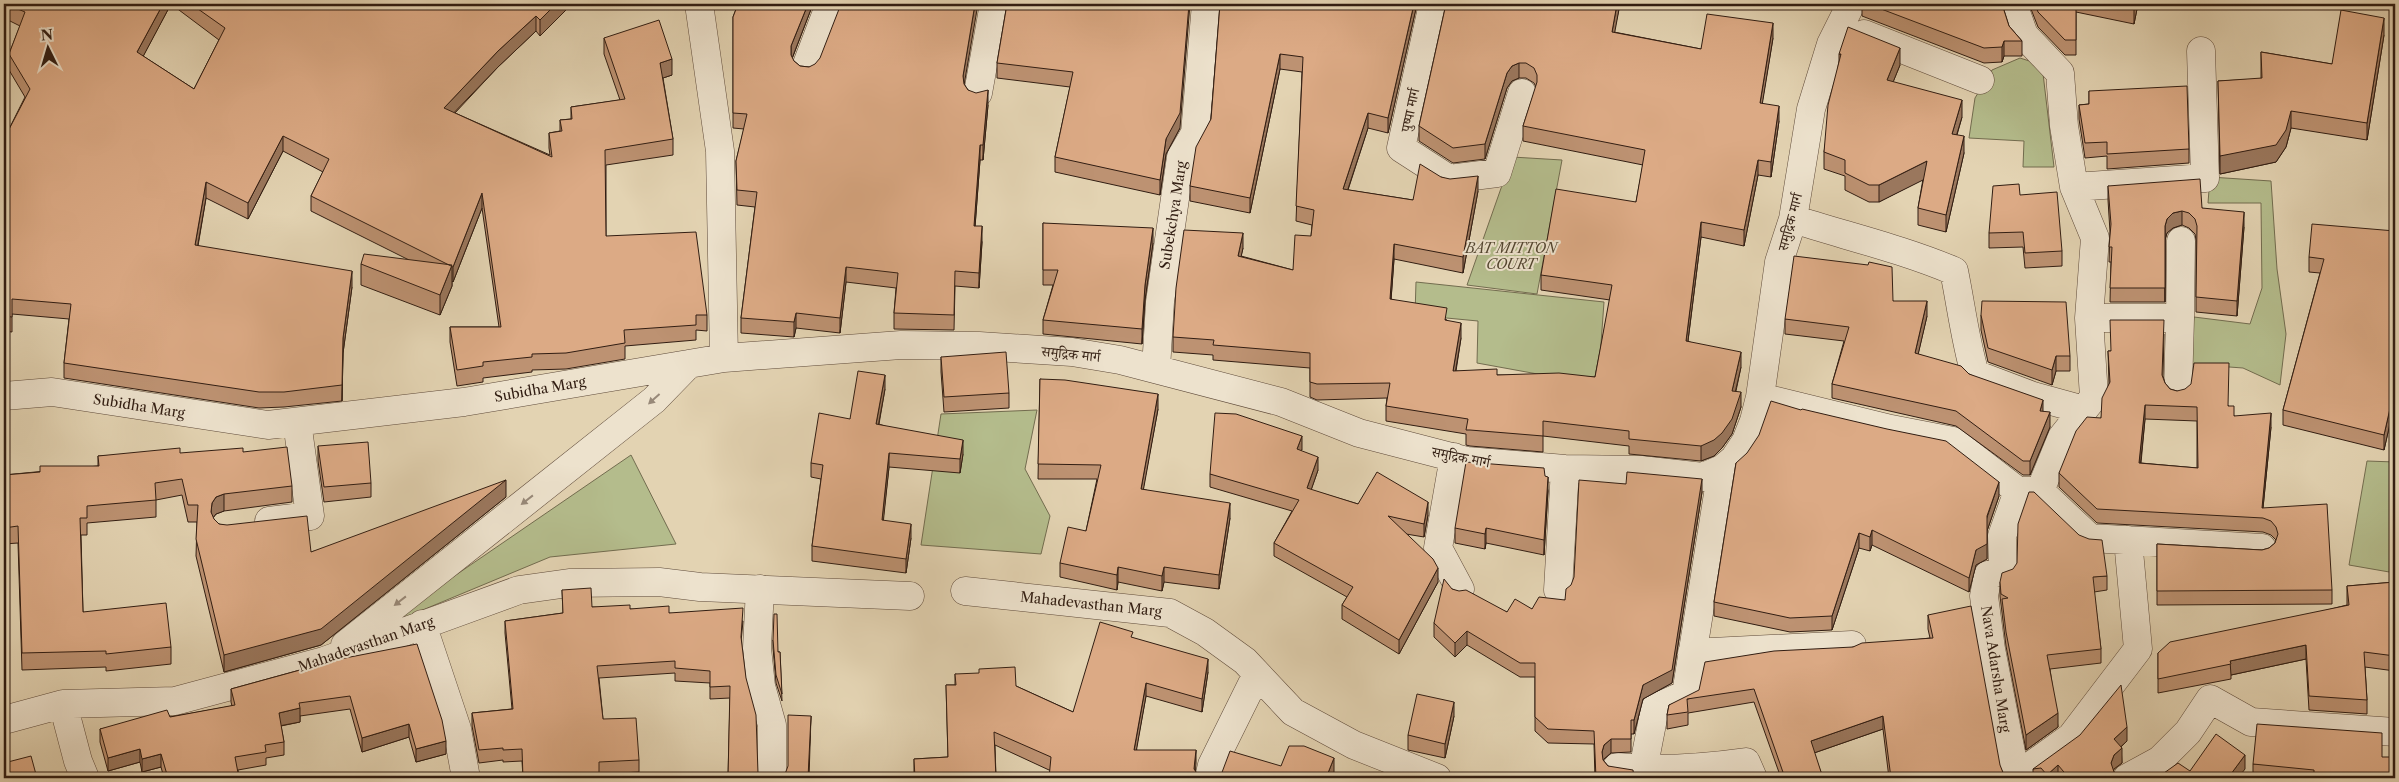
<svg xmlns="http://www.w3.org/2000/svg" width="2399" height="782" viewBox="0 0 2399 782" font-family="'Libre Caslon Text','Noto Serif Devanagari',serif">
<style>
.green{fill:#b4bc8c;stroke:#726c4f}
.lines{fill:none;stroke-linecap:round;stroke-linejoin:round}
.pedestrian-casing{stroke:#5e4a3a;stroke-width:29}
.minor-casing{stroke:#5e4a3a;stroke-width:29}
.pedestrian{stroke:#ede2cd;stroke-width:28}
.minor{stroke:#ede2cd;stroke-width:28}
.wall{fill:#bd9272;stroke:#311d12;fill-rule:evenodd}
.shaded-wall{fill:#9a775d;stroke:#311d12}
.building{fill:#dcaa85;stroke:#311d12;fill-rule:evenodd}
.oneway{fill:#988979}
.labels{text-anchor:middle;dominant-baseline:central;stroke-width:4;stroke-linejoin:round;paint-order:stroke}
.street-label{font-size:14px;fill:#311d12;stroke:#ede2cd}
.park-label{font-size:14px;font-style:italic;fill:#524530;stroke:#ede2cd}
</style>
<rect width="100%" height="100%" fill="#e3d3b2"/>
<filter id="stains"><feTurbulence type="fractalNoise" baseFrequency=".004" numOctaves="4"/><feColorMatrix values="0 0 0 0 .2 0 0 0 0 .09 0 0 0 0 .02 0 0 0 .5 -.17"/></filter>
<radialGradient id="worn" r=".72"><stop offset=".6" stop-color="#630" stop-opacity="0"/><stop offset="1" stop-color="#630" stop-opacity=".3"/></radialGradient>
<path class="green" d="M2020,58L2042,65L2054,167H2023L2024,141L1969,138L1975,98L1992,70Z
M1512,157L1562,160L1537,294L1467,285Z
M2210,177L2271,181L2277,269L2286,334L2280,385L2243,368L2188,364L2194,317L2250,324L2262,288L2261,203H2208Z
M1416,282L1604,302L1598,385L1477,363L1478,321L1415,315Z
M1037,410L1025,469L1050,516L1041,554L921,545L941,414Z
M631,455L676,544L550,557L377,629Z
M2367,461L2395,462V573L2349,565Z"/>
<g class="lines">
<defs>
<path id="pedestrian" d="M760,589L757,648L761,686L772,725V778"/>
<path id="minor" d="M1433,4L1401,148L1449,179L1497,173L1522,93
M2013,4L2024,35L2060,73L2064,126L2074,187L2095,238L2089,318L2094,397L2062,437L2040,491H2018L2002,536L2003,571L1988,575L1984,596L1991,649L2016,778
M1864,34L1980,80
M806,67L830,4
M978,93L994,4
M2074,187L2205,178L2201,51
M1793,219C1846,236 1902,249 1954,271C1961,305 1965,340 1975,374L2033,396L2084,410
M2089,318H2180L2181,241
M724,358L901,345L979,346L1072,352L1120,360L1281,402L1359,433L1467,461L1565,469L1641,470L1703,477L1722,469L1734,459L1746,441L1754,421L1760,397L1779,262L1793,219L1811,109L1831,44L1851,4
M1156,369L1160,302L1181,157L1195,133L1206,4
M2178,389L2180,318
M4,396L52,392L268,425L464,402L724,358L720,151L699,4
M1760,397L1891,429L1953,441L2018,491
M1454,457L1438,548L1460,589
M2040,491L2090,538L2262,548
M269,521L310,516L297,422
M1558,590L1565,469
M965,591L1170,613L1205,632L1245,661L1293,712L1354,745L1437,778
M422,624L457,729L466,778
M345,645L654,400L689,364
M1692,653L1852,645
M63,704L78,761L85,778
M4,720L63,704L175,701L324,661L519,590L569,583L659,582L700,587L910,596
M1617,767C1661,771 1703,768 1746,762L1753,778
M1643,770L1655,708L1686,694L1722,469
M2015,777L2071,737L2138,649L2128,540
M1209,778L1212,765L1257,674
M2127,778L2160,760L2188,732L2210,699L2251,722L2395,732"/>
</defs>
<use href="#pedestrian" class="pedestrian-casing"/>
<use href="#minor" class="minor-casing"/>
<use href="#pedestrian" class="pedestrian"/>
<use href="#minor" class="minor"/>
</g>
<path class="wall" d="M4,4H572L540,36L536,31L498,67L455,113L550,155L549,148V133L560,131V120L571,119V107L620,100L604,54V38L672,75L663,78L673,139V155L606,165V236L707,315V331L696,330V340L625,346V359L566,369L532,370V372L483,378V382L457,386L450,342V327H499L482,208L453,282L452,281V286L440,315L361,285V264L409,260L311,211V196L323,172L283,151L248,219L206,198L198,246L352,287L343,353L342,401L284,407L259,408L64,378V363L69,319L12,314V332L4,331V139L25,97L9,70V54L20,26L4,18ZM171,4L219,40L194,89L143,56Z
M738,4H813L792,59L794,61L800,66L964,84L968,90L988,105L983,160H980L975,226L982,242L979,288L955,286L954,330L894,329V313L896,288L846,282L840,333L796,328L794,337L741,333V318L755,207L737,205L736,161L744,129L733,128V17Z
M1007,4L1180,128L1166,154L1160,195L1055,172V157L1070,87L997,78V63Z
M1220,4H1417L1388,133L1368,128L1348,190L1413,200L1441,177L1478,191L1463,273L1394,259L1391,299L1447,320L1461,338L1456,371L1497,375L1595,377L1610,300L1541,290V275L1636,202L1643,165L1523,141V126L1536,87L1534,83L1526,78H1519L1512,81L1507,88L1485,159L1453,163L1419,141V126L1446,4H1620L1614,32L1701,49L1773,38L1762,103L1779,121L1771,177L1758,175L1744,246L1701,237L1688,341L1741,367L1736,391L1741,407L1732,434L1722,448L1714,456L1701,461L1629,454V446L1543,436V452L1470,446L1466,445V434L1386,421V406L1387,398L1317,400L1310,397V368L1213,360V355L1173,352V337L1243,248L1241,256L1293,270L1311,236L1312,225L1296,221L1302,72L1280,69L1250,213L1190,201V186L1211,119Z
M1862,4H2002L2009,26L2022,41V56H2004L2002,62L1984,63L1862,16Z
M2029,4H2138L2134,24L2076,12V55H2065L2038,27Z
M2384,35L2367,140L2291,128L2286,147L2276,162L2220,174L2218,81L2261,79V52L2332,64Z
M1839,54L1900,65L1893,82L1962,117L1957,135L1964,153L1946,232L1918,225V208L1923,179L1879,202H1869L1845,190V176L1824,169V152L1839,61Z
M2089,91L2189,149V163L2107,169V156L2085,158L2079,119V105L2089,104Z
M2108,186L2202,208L2244,227L2237,316L2196,312V240L2195,234L2189,228L2182,225L2173,228L2167,233L2165,240V302H2110L2111,262H2109L2110,232L2108,200Z
M2020,195L2062,251V266L2025,268L2023,247L1989,248V233Z
M1043,223L1153,243L1145,300L1142,344L1043,334V320L1053,285H1043Z
M2395,231V420L2391,419L2384,450L2283,425V410L2320,273L2309,272V257Z
M1893,301L1927,316L1918,354L1969,374L2043,411L2050,427L2030,475H2023L1956,426L1832,398V384L1844,341L1785,334V319Z
M1981,315L2070,356V371H2056L2052,385L1988,362L1981,330Z
M2164,334L2163,376L2165,383L2170,389L2229,406L2234,416L2271,427L2263,508L2332,590V604L2157,605V544L2262,550L2269,548L2275,543L2276,540L2271,535L2263,532L2097,523L2059,487V473L2101,418L2109,384L2108,351H2111ZM2145,419L2197,421V468L2141,463Z
M941,357L1009,393V408L944,412L941,372Z
M1040,379L1158,409L1143,489L1230,518L1219,589L1164,582L1162,591L1118,582L1117,590L1060,577V563L1086,531L1097,479H1038Z
M885,389L879,424L963,454L960,473L889,467L883,520L911,538L906,573L812,561V546L821,479L811,477V463L850,419Z
M318,446L371,483V497L324,502L318,461Z
M1302,449L1301,451L1318,470L1311,490L1358,504L1428,515L1424,537L1406,534L1438,582L1399,654L1342,619V605L1347,597L1274,556V543L1292,511L1210,487V474Z
M243,452L292,486V502L224,511L216,514L213,518L219,524L311,552L506,497L321,645L224,672L196,556L197,522H188L182,495L156,500V517L87,523V535H81L83,612L171,647V664L106,671V667L22,670L18,543L4,544V475L98,466V456Z
M1736,463L1999,496L1987,531V559L1976,565L1969,592L1872,545L1870,551L1859,548L1832,630L1790,632L1714,616V602Z
M1545,476L1548,491L1544,555L1486,543L1485,549L1455,543V528Z
M1702,492L1672,683L1643,699L1634,734H1631V752L1611,753L1604,759L1603,760L1608,766L1634,778H1595L1594,744L1548,743L1535,731V677H1520L1467,645L1455,657L1434,637V623L1452,589L1507,612L1532,609L1565,600Z
M2107,576V590L2094,592L2101,649V663L2050,669L2058,727L2026,750L2006,646L2000,596V582Z
M2395,581V671L2365,667L2367,700V714L2309,710L2306,659L2231,675V679L2158,693V653L2347,605V586L2395,582Z
M562,590L592,607L630,609L743,621L728,778L730,698L710,699V683L675,681V673L599,678L603,719L639,760V772L599,774V778H523L522,761L503,762V760L479,763L472,726V713L512,709L505,633V621L563,613Z
M1928,615L2004,775V778H1889L1883,729L1814,753L1823,778H1781L1754,702L1688,713V725L1667,729V715L1669,705L1853,647L1930,638L1928,629Z
M1133,638L1208,672L1202,712L1146,696L1136,750L1196,763L1049,770L995,745L996,778H914V759L948,757L946,685H955V674L1016,686L1073,712Z
M773,640L778,652H780L782,701L776,683L773,648Z
M340,659L446,754L416,762L409,737L362,752L350,709L300,716V722L281,726L284,742V755L266,758V765L238,770L239,778H164L161,767L142,772L140,762L108,771L100,742V729L170,717L232,706L231,702V689Z
M1454,716L1445,758L1408,750V735Z
M2127,741L2121,747L2122,763L2114,769L2113,771L2119,777L2123,778H2033V769Z
M2382,757L2395,778H2253V764Z"/>
<path class="shaded-wall" d="M163,4H171L137,68V52Z
M556,4H572L540,36V20Z
M808,4H813L791,61V46Z
M975,4H978L963,91V76Z
M1189,4H1190L1180,128L1166,154L1160,195V180L1166,139Z
M1414,4H1417L1388,133V118Z
M1617,4H1620L1612,47V32Z
M2135,4H2138L2134,24V9Z
M536,16V31L498,67L444,123V108L498,51Z
M2384,18V35L2367,140V123Z
M1773,23V38L1760,118V103Z
M2004,41V56L2002,62V47Z
M1900,48V65L1887,97V80Z
M1280,54V69L1250,213V198Z
M672,59V75L660,79V63Z
M1519,63V78L1512,81L1507,88L1485,159V144L1507,73L1512,66Z
M988,90V105L983,160V145Z
M1962,100V117L1952,150V134Z
M1779,106V121L1771,177V162Z
M2291,111V128L2286,147L2276,162L2220,174V156Z
M1368,113V128L1343,204V189Z
M283,136V151L248,219V203Z
M1964,136V153L1946,232V215Z
M980,145V160L974,241V226Z
M1758,160V175L1744,246V230Z
M1927,161V178L1879,202V185Z
M1478,176V191L1463,273V257Z
M206,182V198L195,261V245Z
M482,193V208L453,282V267Z
M2182,211V225L2173,228L2167,233L2165,240V302V226L2167,219L2173,213Z
M2244,212V227L2237,316V301Z
M1701,222V237L1686,356V341Z
M982,226V242L979,288V273Z
M1153,228V243L1145,300L1142,344V329L1145,285Z
M1243,233V248L1238,271V256Z
M1394,244V259L1390,314V299Z
M452,265V286L440,315V295Z
M846,267V282L840,333V318Z
M352,271V287L343,353L342,401L343,338Z
M1927,301V316L1915,368V353Z
M796,313V328L794,337V322Z
M1461,323V338L1453,386V371Z
M1741,352V367L1732,406V391Z
M2056,356V371L2052,385V370Z
M885,375V389L876,438V424Z
M1741,392V407L1732,434L1722,448L1714,456L1701,461V446Z
M1158,394V409L1141,503V489Z
M2043,400V415L2040,411Z
M2391,404V419L2384,450V435Z
M2145,405V419L2139,477V463Z
M2050,412V427L2030,475V461Z
M2271,413V427L2262,518V508Z
M1302,436V449L1297,463V449Z
M963,440V454L960,473V459Z
M889,453V467L882,534V520Z
M1318,457V470L1307,502V488Z
M1548,477V491L1544,555V540Z
M1702,479V492L1672,683L1643,699L1634,734V720L1643,685Z
M506,480V497L321,645L224,672V655Z
M1999,482V496L1987,531V559L1976,565L1969,592V578L1976,550Z
M224,494V511L216,514L212,519L211,512L212,503L216,497Z
M1428,502V515L1424,537V524Z
M1230,503V518L1219,589V575Z
M911,524V538L906,573V559Z
M1486,528V543L1485,549V534Z
M1872,530V545L1870,551V537Z
M1859,533V548L1832,630V616Z
M1118,567V582L1117,590V575Z
M1164,567V582L1162,591V576Z
M1438,568V582L1399,654V640Z
M1467,631V645L1455,657V643Z
M2306,645V659L2231,675L2230,661Z
M1208,659V672L1202,712V699Z
M1146,683V696L1134,764V750Z
M1454,702V716L1445,758V744Z
M300,708V722L279,726V713Z
M2058,713V727L2026,750V735Z
M811,716L809,778H808Z
M1883,716V729L1811,754V741Z
M409,724V737L362,752V738Z
M2127,727V741L2114,753V739Z
M1611,739V753L1604,759L1602,765V752L1604,745Z
M446,741V754L416,762V749Z
M2122,748V763L2114,769L2111,777V763L2114,755Z
M140,749V762L108,771V758Z
M1196,750V763L1195,778L1194,769Z
M161,754V767L142,772V759Z
M2245,755V769L2238,778H2228Z
M1334,758V772L1332,778H1326Z
M2058,765V778H2047V775Z"/>
<path class="building" d="M6,4H163L137,52L194,89L225,28L191,4H556L540,20L536,16L498,51L444,108L552,157L549,133L562,131L560,120L572,119L571,107L625,99L604,38L659,20L672,59L660,63L673,139L605,150L606,236L696,232L707,315H696V325L624,330L625,343L566,353L532,354V357L483,362V366L457,370L450,327H501L482,193L453,267L311,196L329,159L283,136L248,203L206,182L195,245L352,271L343,338L342,385L284,392H259L64,363L71,304L12,299V317L4,316V139L30,89L9,54L25,12Z
M738,4H808L791,46V55L794,61L800,66L809,67L815,64L820,58L841,4H975L963,76L964,84L968,90L976,93L988,90L983,145H980L974,226H982L979,273L955,271L954,315L894,313L898,273L846,267L840,318L796,313L794,322L741,318L757,192L737,190L736,161L747,114L733,113V17Z
M1007,4H1189L1180,113L1166,139L1160,180L1055,157L1073,72L997,63Z
M1220,4H1414L1388,118L1368,113L1343,189L1413,200L1420,164L1441,177L1450,179L1478,176L1463,257L1394,244L1390,299L1447,308L1445,320L1461,323L1453,371L1497,369V375L1559,373L1595,377L1612,285L1541,275L1556,189L1636,202L1645,150L1523,126L1537,82V75L1534,68L1526,63H1519L1512,66L1507,73L1485,144L1453,148L1419,126L1446,4H1617L1612,32L1701,49L1707,14L1773,23L1760,103L1779,106L1771,162L1758,160L1744,230L1701,222L1686,341L1741,352L1732,391L1741,392L1732,419L1722,433L1714,440L1701,446L1629,439V431L1543,421V436L1470,430H1466L1468,419L1386,406L1390,383L1317,384L1310,382V353L1213,345L1214,340L1173,337L1176,288L1184,230L1243,233L1238,256L1293,270L1295,235L1311,236L1314,210L1296,206L1303,57L1280,54L1250,198L1190,186L1196,147L1211,119Z
M1868,4H2002L2009,26L2022,41H2004L2002,47L1984,48Z
M2035,4H2076V40H2065L2038,12Z
M2107,4H2135L2134,9Z
M2341,10L2384,18L2367,123L2291,111L2286,130L2276,145L2220,156L2218,81L2262,78L2261,52L2332,64Z
M1848,27L1900,48L1887,80L1962,100L1952,134L1964,136L1946,215L1918,208L1927,161L1879,185H1869L1845,173V160L1824,152L1828,105L1841,54H1839Z
M2187,86L2189,149L2107,154V142L2085,143L2079,105L2089,104V91Z
M2200,179L2202,208L2244,212L2237,301L2196,297L2197,226L2195,219L2189,213L2182,211L2173,213L2167,219L2165,226V288H2110L2112,247H2109L2111,224L2108,186Z
M2019,184L2020,195L2057,192L2062,251L2025,253L2023,232L1989,233L1993,186Z
M1043,223L1153,228L1145,285L1142,329L1043,320L1058,270H1043Z
M2312,224L2395,231V405L2391,404L2384,435L2283,410L2324,259L2309,257Z
M364,254L452,265L440,295L361,264Z
M1794,256L1868,265L1869,262L1892,267L1893,301H1927L1915,353L1961,366L1969,374L2043,400L2040,411L2050,412L2030,461H2023L1956,411L1832,384L1849,327L1785,319Z
M1982,301L2066,302L2070,356H2056L2052,370L1988,348L1981,315Z
M2110,320H2164L2162,375L2165,383L2170,389L2177,391L2185,389L2191,384L2194,363H2229L2228,406H2234V416L2271,413L2262,508L2327,504L2332,590L2157,591V544L2262,550L2269,548L2275,543L2278,534L2276,527L2271,521L2263,518L2097,509L2059,473L2076,431L2087,417L2101,418L2102,398L2110,382L2108,351H2111ZM2145,405L2197,407L2198,468L2139,463Z
M1006,352L1009,393L944,397L941,357Z
M858,371L885,375L876,424L963,440L960,459L889,453L882,520L911,524L906,559L812,546L823,465L811,463L819,413L850,419Z
M1040,379L1065,380L1158,394L1141,489L1230,503L1219,575L1164,567L1162,576L1118,567L1117,575L1060,563L1068,527L1086,531L1101,465L1038,464Z
M1771,401L1801,410L1802,409L1887,429L1946,441L1999,482L1987,516V544L1976,550L1969,578L1872,530L1870,537L1859,533L1832,616L1790,618L1714,602L1736,463L1747,453L1759,435Z
M1215,413L1236,414L1302,436L1297,449L1318,457L1307,488L1358,504L1377,472L1428,502L1424,524L1388,516L1433,559L1438,568L1399,640L1342,605L1353,587L1274,543L1299,500L1210,474Z
M368,442L371,483L324,487L318,446Z
M287,447L292,486L224,494L216,497L212,503L211,512L214,519L219,524L227,525L307,516L311,552L506,480L321,629L224,655L196,539L198,505H188L182,479L155,483L156,500L87,506V518H80L83,612L166,603L171,647L106,654V651L22,653L18,526L4,528V475L40,472V466H99L98,456L180,448V453L243,448V452Z
M1466,462L1544,468L1545,476L1548,477L1544,540L1486,528L1485,534L1455,528Z
M1627,472L1702,479L1672,670L1643,685L1634,720H1631V739H1611L1604,745L1602,752L1603,760L1608,766L1633,770L1634,778H1596L1594,731L1548,729L1535,717V663H1520L1467,631L1455,643L1434,623L1444,579L1452,589L1459,591L1466,590L1507,612L1515,599L1532,609L1539,597L1565,600L1566,589L1571,585L1574,577L1579,480L1626,484Z
M2029,492H2034L2079,535L2089,539L2102,540L2107,576L2093,577L2101,649L2047,655L2058,713L2026,735L2006,632L2002,599L2008,598L2001,594L2000,582L2002,573L2013,569L2017,563L2018,524Z
M2395,581V656L2364,652L2367,700L2309,696L2306,645L2230,661L2231,664L2158,679V653L2170,642L2349,605L2347,586L2395,582Z
M591,588L592,607L630,605V609L669,606V613L743,608L741,637L746,678L756,715L758,773L763,778H728L730,686L710,687V671L675,668V661L597,666L603,719L636,718L639,760L599,762V774L574,775V778H523L522,749L503,750V748L479,750L472,713L513,709L505,621L563,613L562,590Z
M1971,606L2000,765L2004,775L1982,778H1891L1883,716L1811,741L1823,778H1785L1754,689L1687,699L1688,712L1667,715L1669,705L1699,690L1705,662L1774,651L1853,647L1862,643L1933,638L1928,615Z
M774,614H777L778,652H780L782,694L776,675L773,640Z
M1100,622L1133,632L1131,637L1208,659L1202,699L1146,683L1134,750H1196L1194,769L1199,776L1203,778H1049L1051,757L994,732L996,778H915L914,759L948,757L946,685H956L955,674L979,673V669L1015,667L1016,686L1073,712Z
M417,644L442,720L446,741L416,749L409,724L362,738L350,696L299,703L300,708L279,713L284,742L265,745L266,752L235,757L239,778H168L161,754L142,759L140,749L108,758L100,729L167,710L170,717L235,705L231,689L340,659Z
M2121,685L2127,727L2114,739L2122,748L2114,755L2111,763L2114,772L2119,777L2123,778H2069L2058,765L2047,775L2041,768L2033,769L2080,735Z
M1417,694L1454,702L1445,744L1408,735Z
M788,715L811,716L808,778H781L785,774L788,766Z
M2257,724L2382,733V757H2395V778H2314V770L2253,764Z
M2216,734L2245,755L2228,778H2157L2178,763L2190,771Z
M1289,746H1304L1334,758L1326,778H1215L1221,775L1230,751L1281,766Z
M31,756L37,778H4V763Z
M2143,773L2148,778H2130Z"/>
<defs><path id="oneway-solid" d="M-6-.8H1V-3.2L6.5 0L1 3.2V.8H-6Z" transform="scale(1.25)"/></defs>
<g class="oneway">
<use href="#oneway-solid" transform="translate(654 399) rotate(138)"/>
<use href="#oneway-solid" transform="translate(527 500) rotate(142)"/>
<use href="#oneway-solid" transform="translate(400 601) rotate(142)"/>
</g>
<g class="labels">
<g class="street-label">
<text transform="translate(1410 110) rotate(-78)">पुष्पा मार्ग</text>
<text transform="translate(1173 215) rotate(-81)">Subekchya Marg</text>
<text transform="translate(1790 222) rotate(-75)">समुद्रिक मार्ग</text>
<text transform="translate(1071 354) rotate(6)">समुद्रिक मार्ग</text>
<text transform="translate(540 389) rotate(-10)">Subidha Marg</text>
<text transform="translate(139 406) rotate(9)">Subidha Marg</text>
<text transform="translate(1461 457) rotate(11)">समुद्रिक मार्ग</text>
<text transform="translate(1091 604) rotate(6)">Mahadevasthan Marg</text>
<text transform="translate(366 644) rotate(-19)">Mahadevasthan Marg</text>
<text transform="translate(1996 669) rotate(81)">Nava Adarsha Marg</text>
</g>
<g class="park-label">
<text x="1511" y="248">BAT MITTON<tspan x="1511" dy="16">COURT</tspan></text>
</g>
</g>
<rect width="2399" height="782" fill="none" stroke="#e3d3b2" stroke-width="20"/>
<rect x="5" y="5" width="2389" height="772" fill="none" stroke="#311d12" stroke-width="2.5"/>
<rect x="10" y="10" width="2379" height="762" fill="none" stroke="#311d12"/>
<g transform="translate(48 48) rotate(355)" stroke="#ede2cd" stroke-width="4" paint-order="stroke">
<path d="M0-4L9 19L0 12L-9 19Z" fill="#311d12"/>
<text y="-8" font-size="14" font-weight="bold" text-anchor="middle" fill="#311d12">N</text>
</g>
<rect width="100%" height="100%" filter="url(#stains)"/>
<rect width="100%" height="100%" fill="url(#worn)"/>
</svg>
